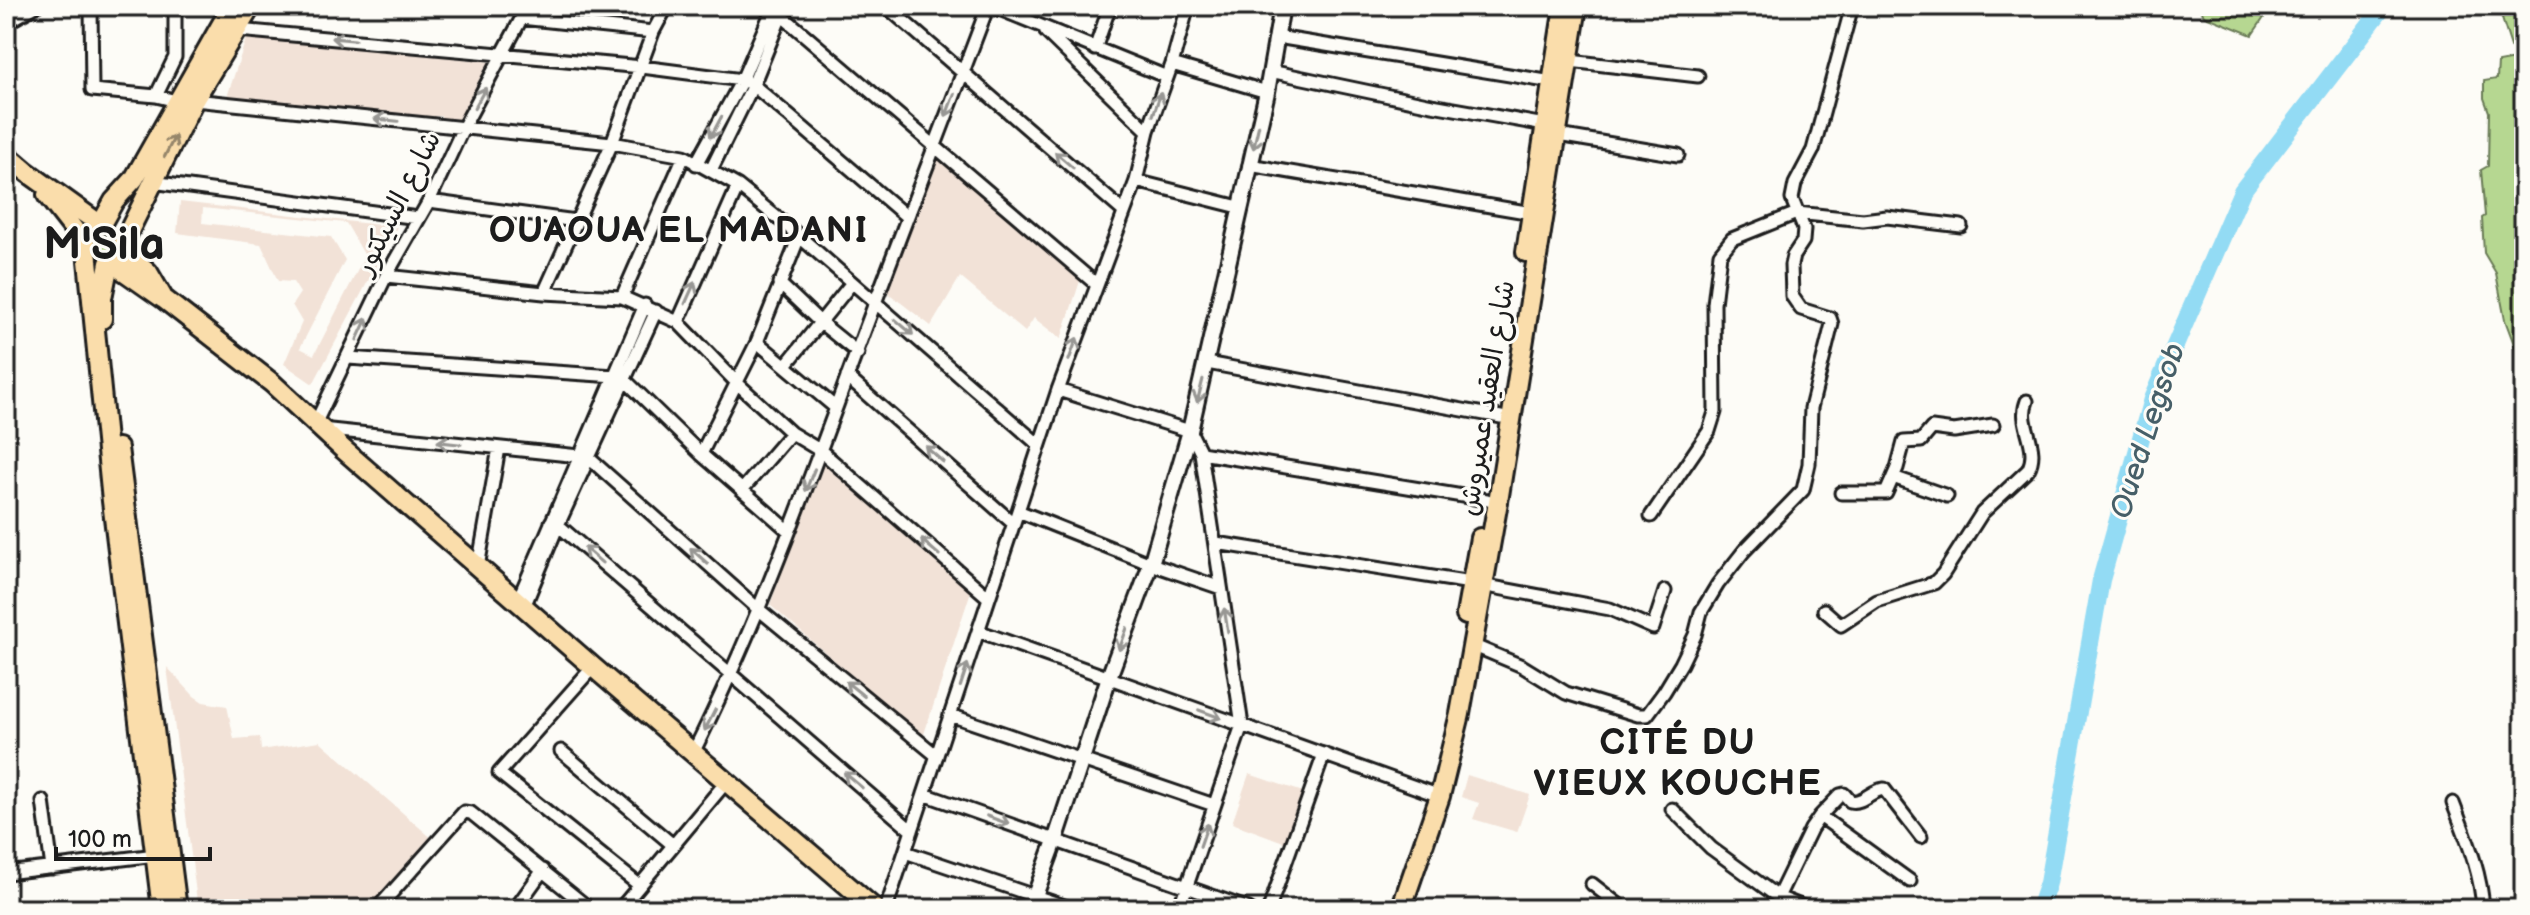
<svg xmlns="http://www.w3.org/2000/svg" width="2530" height="915" viewBox="0 0 2530 915" font-family="'Balsamiq Sans','Playpen Sans Arabic',sans-serif">
<style>
.built{fill:#f2e2d7;fill-rule:evenodd}
.green{fill:#b6d791;stroke:#697a56;stroke-width:2}
.lines{fill:none;stroke-linecap:round;stroke-linejoin:round}
.river{stroke:#93dbf4;stroke-width:18}
.minor-casing{stroke:#1c1c1c;stroke-width:17}
.tertiary-casing{stroke:#1c1c1c;stroke-width:20}
.primary-casing{stroke:#1c1c1c;stroke-width:24}
.minor{stroke:#fdfcf7;stroke-width:11}
.tertiary{stroke:#fdfcf7;stroke-width:14}
.primary{stroke:#faddab;stroke-width:18}
.oneway{stroke:#989794}
.oneway2{stroke:#96866b}
.labels{text-anchor:middle;dominant-baseline:central;stroke-width:6;stroke-linejoin:round;paint-order:stroke}
.street-label{font-size:28px;fill:#1c1c1c;stroke:#fdfcf7}
.water-label{font-size:30px;font-style:italic;fill:#465f68;stroke:#fdfcf7}
.district-label{font-size:36px;font-weight:bold;letter-spacing:2px;fill:#1c1c1c;stroke:#fdfcf7}
.town-label{font-size:44px;font-weight:bold;fill:#1c1c1c;stroke:#fdfcf7}
</style>
<rect width="100%" height="100%" fill="#fdfcf7"/>
<filter id="ink" filterUnits="userSpaceOnUse"><feTurbulence type="fractalNoise" baseFrequency=".0125" numOctaves="2"/><feDisplacementMap in="SourceGraphic" scale="16" xChannelSelector="R" yChannelSelector="G"/><feConvolveMatrix kernelMatrix="1 2 1 2 8 2 1 2 1" color-interpolation-filters="sRGB"/></filter>
<g filter="url(#ink)">
<path class="built" d="M247,36L493,62L459,122H445L441,116H436L431,121L226,100Z
M938,152L1081,278L1061,339L1034,318L1025,332L960,277L931,326L887,292Z
M180,202L397,227L313,384L284,364L302,322L292,305L300,293L293,282L278,281L261,244L177,233ZM203,208L346,223L365,256L314,355L300,348L345,260L331,237L202,223Z
M821,462L971,591L923,737L770,605Z
M167,667L194,696L203,702L227,706L234,739L260,737L261,750L320,741L435,841L416,863H410L375,909H198Z
M1249,774L1306,793L1289,844L1232,823Z
M1467,775L1530,795L1517,832L1473,819L1479,803L1461,797Z"/>
<path class="green" d="M2196,6H2272L2252,35L2205,16Z
M2498,6H2524V371L2505,320L2496,273L2484,253L2482,218L2485,216L2481,170L2488,166L2489,112L2484,98V81L2497,79L2498,62L2515,59Z
M92 245a13 13 0 1 1 26 0a13 13 0 1 1-26 0Z"/>
<g class="lines">
<path class="river" d="M2039,909L2048,883L2101,580L2152,399L2242,191L2384,6"/>
<defs>
<path id="minor" d="M91,6L92,90L156,96L177,101
M768,6L773,8L1096,284
M886,6L1123,211
M992,6L1167,77
M521,18L653,32
M6,23L36,6
M238,30L642,67L742,80L753,85L907,217
M1046,32L1148,131
M1277,37L1552,82
M1095,49L1110,6
M1570,61L1698,76
M1172,64L1267,92
M1270,71L1432,105L1545,125
M156,96L175,57V6
M194,100L612,143L684,156L738,186L785,224L1039,445
M1558,135L1678,155
M684,156L622,297L678,322L738,186
M696,164L742,80L774,6
M1249,165L1532,213
M711,170L753,85L785,6
M1136,181L1239,207
M152,182L418,218
M429,201L576,221
M386,276L544,293L622,297
M779,283L821,323L858,353
M544,293L612,143L653,32L667,6
M678,322L737,383L791,433L821,451L989,598
M757,342L836,408
M348,358L615,376L625,380L701,454L789,531
M1207,363L1501,417
M786,365L851,284
M847,377L1014,524
M1058,390L1190,431L1201,453L1487,500
M315,424L386,276L429,201L463,128L528,6
M321,429L579,456L590,459L757,608L937,756
M701,454L757,342L799,237
M1893,477L1947,496
M742,490L791,433
M1841,493H1886L1897,468L1904,442L1921,441L1932,428L1954,431L1993,425
M1018,511L1151,564L1221,588
M1651,516L1709,431L1715,412L1714,304L1720,254L1732,239L1797,213L1863,220L1887,217L1961,226
M551,522L558,525L912,831
M1216,543L1471,583L1610,609L1653,628L1665,591
M478,567L499,448
M518,600L645,305
M524,607L558,525L656,311
M1824,610L1841,625L1877,601L1934,583L1943,574L1982,513L2028,470C2041,446 2017,424 2027,401
M978,631L1440,796
M1472,645L1522,666L1566,693L1638,715H1647L1664,692L1681,664L1695,635L1701,612L1718,584L1744,551L1803,490L1809,464L1811,408L1832,324L1830,318L1801,309L1792,296L1791,265L1793,256L1803,241L1804,229L1792,199L1795,184L1813,150L1852,6
M593,667L499,773L639,885
M950,715L1214,805
M561,751L673,845
M693,753C749,641 794,522 837,405C886,271 938,139 988,6
M924,794L1249,909
M43,801L52,868
M2453,803C2466,837 2481,872 2483,909
M1672,809L1711,848L1778,897L1811,829L1820,816L1910,881
M1820,816L1840,795L1844,794L1850,801C1863,804 1871,790 1884,789L1921,837
M905,852L1073,909
M6,873L156,855
M1592,884L1624,909
M1778,897L1808,909
M377,909L464,812L471,813L590,909
M515,909L543,870
M620,909L727,781
M886,909L1058,390L1136,181L1148,131L1172,64L1188,6
M1179,909L1242,725L1201,453
M1269,909L1324,754"/>
<path id="tertiary" d="M1030,909L1055,841L1109,677L1151,564L1190,431L1267,92L1282,6"/>
<path id="primary" d="M6,154L27,172L91,218L98,227
M47,195L86,245
M100,226L114,201L134,179L232,6
M124,241L194,100L251,6
M87,250L112,501L162,909
M123,250L148,272L162,296
M1526,252L1564,6
M111,262L164,299L272,383L344,450L593,667L875,909
M102,319V298L109,263
M118,448L177,909
M1466,615L1480,538
M1401,909L1440,796L1460,714L1498,502L1577,6"/>
</defs>
<use href="#minor" class="minor-casing"/>
<use href="#tertiary" class="tertiary-casing"/>
<use href="#primary" class="primary-casing"/>
<use href="#minor" class="minor"/>
<use href="#tertiary" class="tertiary"/>
<use href="#primary" class="primary"/>
</g>
<defs><path id="oneway-shaft" d="M-6 0H5M1.5-3L5.5 0L1.5 3" fill="none" stroke-width="1.6" stroke-linecap="round" stroke-linejoin="round" transform="scale(2)"/></defs>
<g class="oneway">
<use href="#oneway-shaft" transform="translate(343 39) rotate(-175)"/>
<use href="#oneway-shaft" transform="translate(480 98) rotate(-61)"/>
<use href="#oneway-shaft" transform="translate(1157 104) rotate(-71)"/>
<use href="#oneway-shaft" transform="translate(950 105) rotate(111)"/>
<use href="#oneway-shaft" transform="translate(386 120) rotate(-174)"/>
<use href="#oneway-shaft" transform="translate(716 127) rotate(118)"/>
<use href="#oneway-shaft" transform="translate(1256 137) rotate(103)"/>
<use href="#oneway-shaft" transform="translate(1064 160) rotate(-139)"/>
<use href="#oneway-shaft" transform="translate(690 293) rotate(-66)"/>
<use href="#oneway-shaft" transform="translate(904 327) rotate(41)"/>
<use href="#oneway-shaft" transform="translate(362 329) rotate(-65)"/>
<use href="#oneway-shaft" transform="translate(1073 349) rotate(-70)"/>
<use href="#oneway-shaft" transform="translate(1200 391) rotate(104)"/>
<use href="#oneway-shaft" transform="translate(449 443) rotate(-174)"/>
<use href="#oneway-shaft" transform="translate(934 454) rotate(-139)"/>
<use href="#oneway-shaft" transform="translate(810 480) rotate(112)"/>
<use href="#oneway-shaft" transform="translate(930 547) rotate(-139)"/>
<use href="#oneway-shaft" transform="translate(593 555) rotate(-139)"/>
<use href="#oneway-shaft" transform="translate(699 556) rotate(-138)"/>
<use href="#oneway-shaft" transform="translate(1226 620) rotate(-99)"/>
<use href="#oneway-shaft" transform="translate(1123 639) rotate(110)"/>
<use href="#oneway-shaft" transform="translate(964 675) rotate(-72)"/>
<use href="#oneway-shaft" transform="translate(855 689) rotate(-141)"/>
<use href="#oneway-shaft" transform="translate(1210 714) rotate(20)"/>
<use href="#oneway-shaft" transform="translate(710 720) rotate(117)"/>
<use href="#oneway-shaft" transform="translate(853 780) rotate(-140)"/>
<use href="#oneway-shaft" transform="translate(998 820) rotate(20)"/>
<use href="#oneway-shaft" transform="translate(1204 835) rotate(-71)"/>
</g>
<use class="oneway2" href="#oneway-shaft" transform="translate(170 146) rotate(-63)"/>
</g>
<g class="labels">
<g class="street-label">
<text transform="translate(398 203) rotate(-63)">شارع السيكتور</text>
<text transform="translate(1487 398) rotate(-81)">شارع العقيد عميروش</text>
</g>
<g class="water-label">
<text transform="translate(2148 431) rotate(-72)">Oued Legsob</text>
</g>
<g class="district-label">
<text x="679" y="231">OUAOUA EL MADANI</text>
<text x="1678" y="743">CITÉ DU<tspan x="1678" dy="41">VIEUX KOUCHE</tspan></text>
</g>
<g class="town-label">
<text x="104" y="245">M'Sila</text>
</g>
</g>
<rect width="2530" height="915" fill="none" stroke="#fdfcf7" stroke-width="32"/>
<rect x="16" y="16" width="2498" height="883" fill="none" stroke="#1c1c1c" stroke-width="3" filter="url(#ink)"/>
<path d="M56 847v12h154v-12" fill="none" stroke="#1c1c1c" stroke-width="4"/>
<text x="68" y="847" font-size="24" fill="#1c1c1c" stroke="#fdfcf7" stroke-width="6" paint-order="stroke">100 m</text>
</svg>
